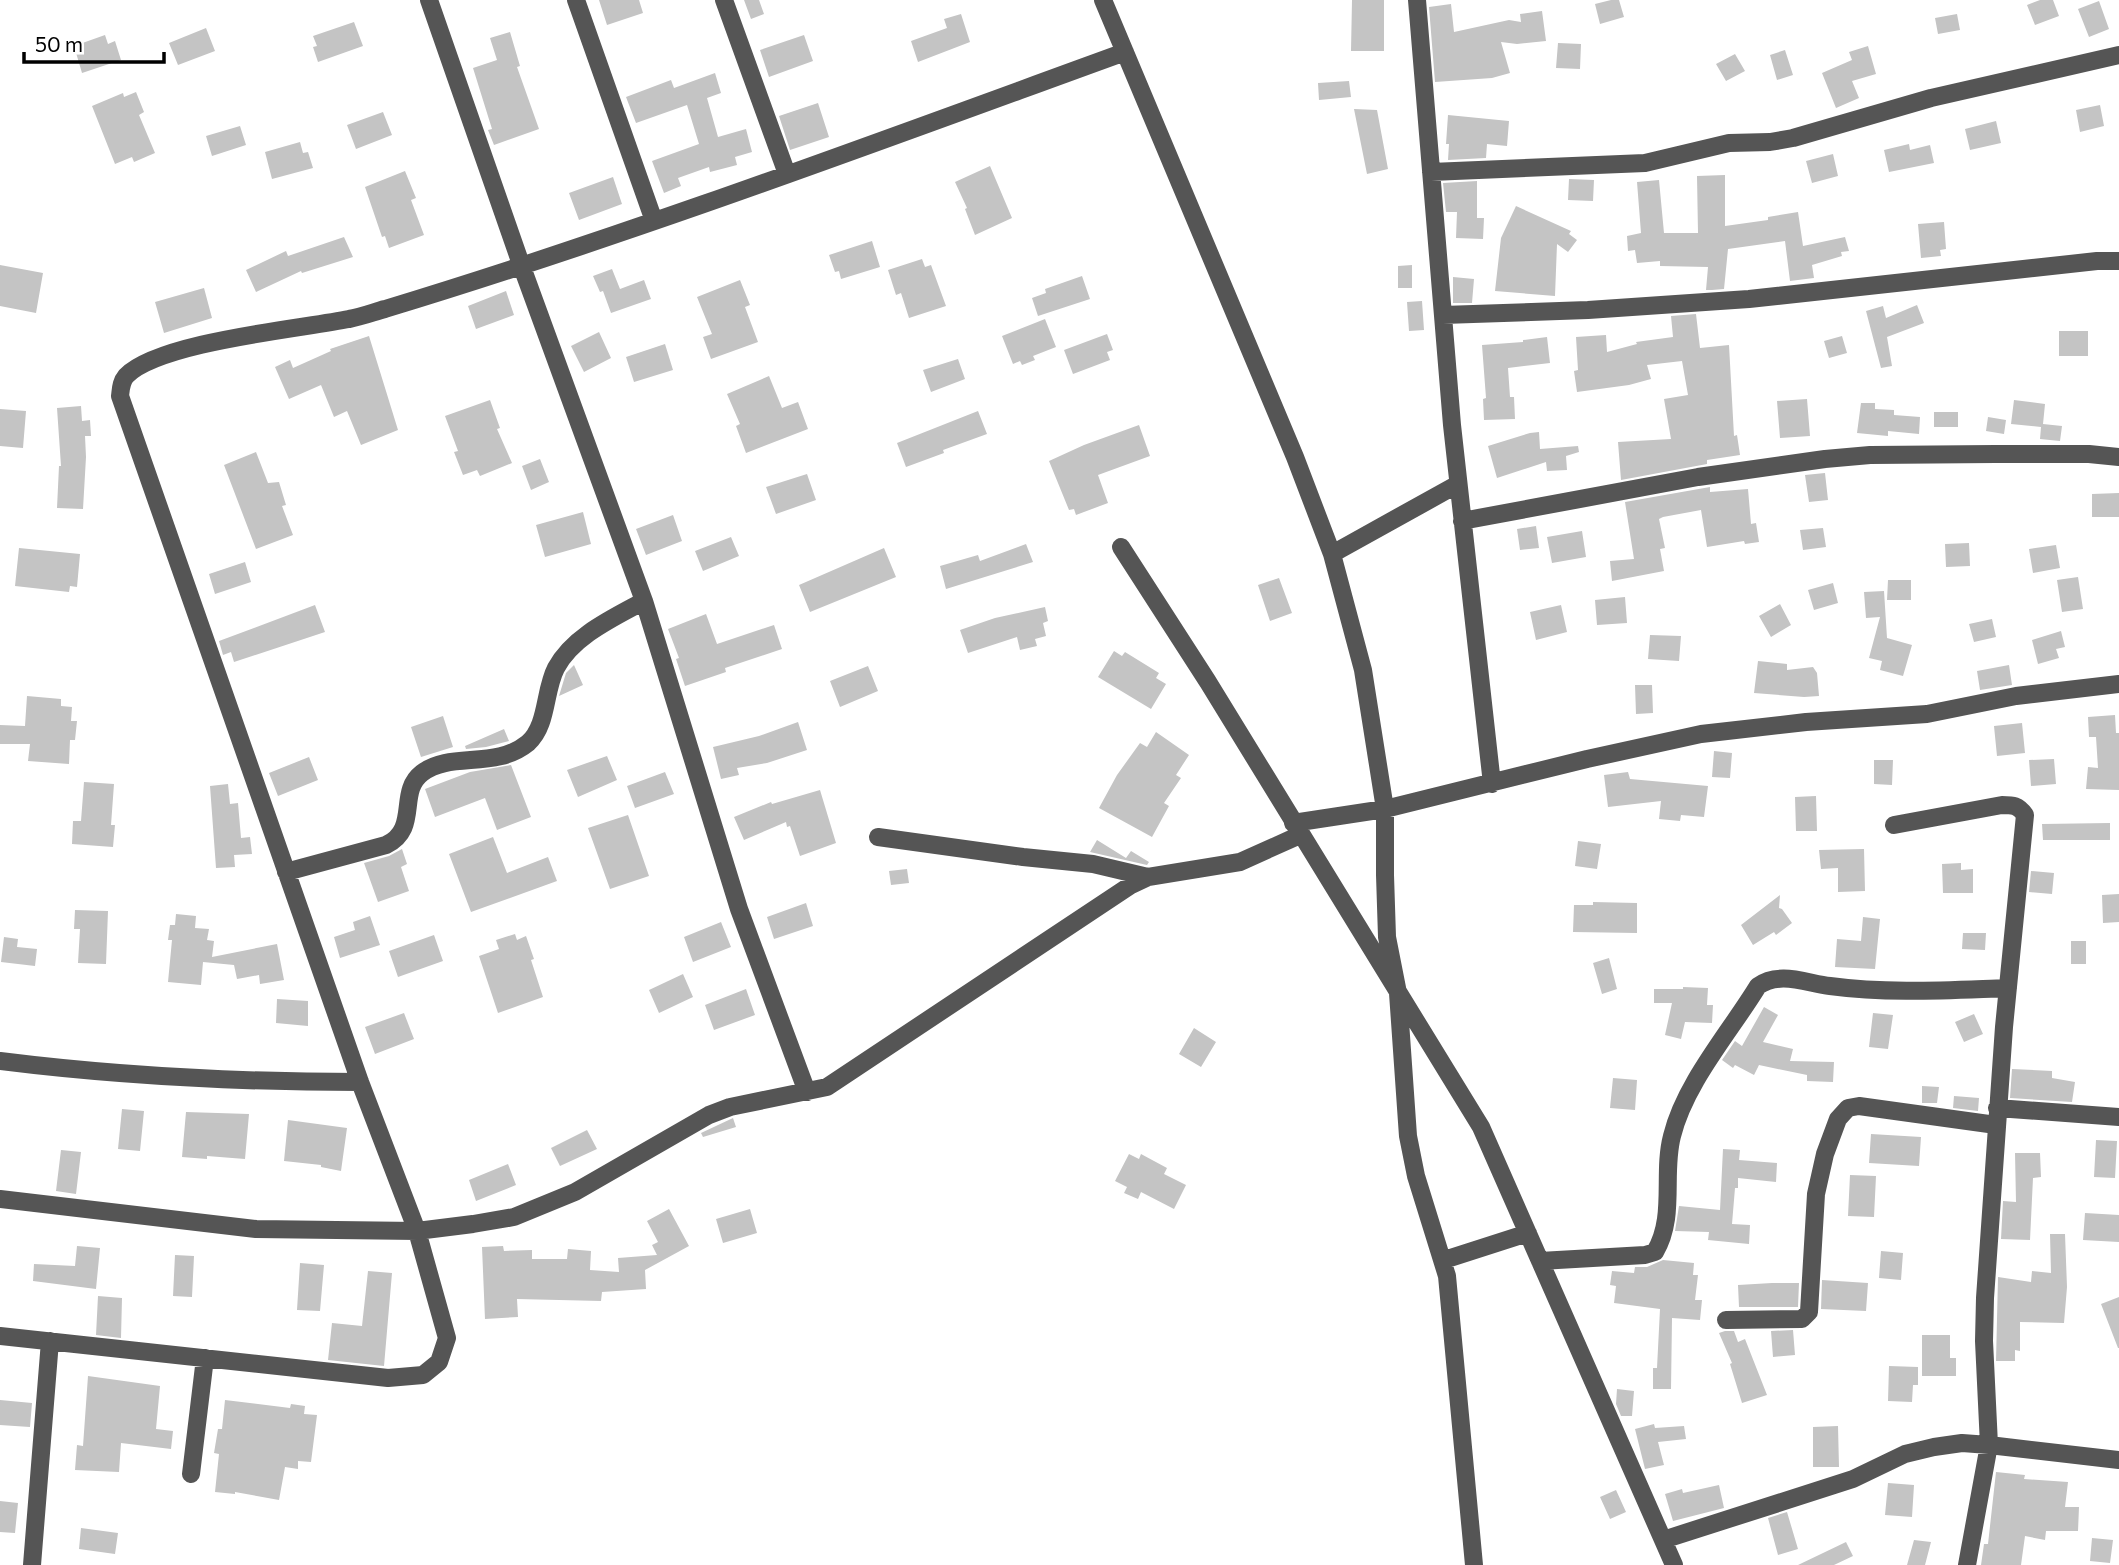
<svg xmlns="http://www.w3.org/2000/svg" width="2119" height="1565" viewBox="0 0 2119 1565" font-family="Commissioner,sans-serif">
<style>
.building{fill:#c4c4c4}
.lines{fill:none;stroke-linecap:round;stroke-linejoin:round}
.minor{stroke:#555;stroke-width:18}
</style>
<rect width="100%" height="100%" fill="#fff"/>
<path class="building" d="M599,0H639L643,13L607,25Z
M744,0H759L764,14L751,19Z
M1352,0H1384V51H1351Z
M1611,0H1619L1624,17L1600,24L1595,4Z
M2040,0H2053L2059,16L2035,25L2027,5Z
M2099,1L2109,29L2089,37L2078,9Z
M1451,4L1454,32L1509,20L1521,22L1520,14L1542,11L1546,41L1517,44L1501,42L1510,73L1492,78L1435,82L1429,7Z
M961,14L970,42L918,62L911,41L947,28L944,19Z
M1957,14L1960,30L1938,34L1935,18Z
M354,22L363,46L318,62L313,47L317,46L313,36Z
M206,28L215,51L178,65L169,43Z
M510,32L520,66L517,67L539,129L494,145L488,130L492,129L473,68L497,60L490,38Z
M105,35L108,44L115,41L121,60L82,73L74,46Z
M804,35L813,61L769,77L760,50Z
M1558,43L1581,44L1580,69L1556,68Z
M1868,46L1876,74L1852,81L1859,98L1836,108L1822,73L1852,60L1849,52Z
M1785,50L1793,75L1777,80L1770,55Z
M1735,54L1745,71L1726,81L1716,64Z
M715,73L721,93L707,98L718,137L746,129L752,152L735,157L737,165L710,172L709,167L678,178L681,186L664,193L652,161L699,144L687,105L636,123L626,97L671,80L674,88Z
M1349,81L1351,97L1319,100L1318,83Z
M136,92L144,112L139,115L155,153L134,162L132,157L115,164L92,106L123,93L124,97Z
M818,103L829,137L790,150L779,116Z
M2100,105L2104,126L2080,132L2076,110Z
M1354,109L1377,110L1388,169L1367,174Z
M383,112L392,135L356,149L347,125Z
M1448,115L1509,121L1507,146L1487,144L1486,158L1448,160L1449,144H1446Z
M1996,121L2001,143L1970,150L1965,129Z
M240,126L246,145L212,156L206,136Z
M300,142L303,153L308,152L313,168L272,179L265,152Z
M1909,144L1910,150L1930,145L1934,163L1889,172L1884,150Z
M1833,154L1838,176L1812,183L1806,161Z
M990,166L1012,218L975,235L965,209L967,208L955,182Z
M405,171L416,198L411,200L424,235L389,248L385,236L382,237L365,187Z
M1725,175V226L1768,220V217L1798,212L1803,246L1845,237L1849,251L1841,252L1842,256L1812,265L1814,278L1790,281L1785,241L1728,249L1724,289L1712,290H1706L1708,267L1660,266V261L1637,263L1635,250L1628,251L1627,236L1641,233L1637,182L1659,180L1664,233H1698L1697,176Z
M613,177L622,204L579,220L569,193Z
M1569,179L1594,180L1593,201L1568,200Z
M1477,181V218H1484L1483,239L1456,238L1457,212H1446L1443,183Z
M1516,206L1571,231L1569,234L1577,240L1568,252L1557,244L1555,296L1495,291L1501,238Z
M1944,222L1946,249L1940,250L1941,256L1921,258L1918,224Z
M344,237L353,257L302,273L301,271L256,292L246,270L286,251L288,256Z
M872,241L880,267L841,279L839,271L835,272L829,255Z
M922,259L925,267L931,265L946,306L909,318L901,293L896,295L888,270Z
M0,265L43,273L36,313L0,306Z
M1412,265V288H1398V266Z
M612,269L620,289L644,280L651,299L611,313L603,291L600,292L593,276Z
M1082,276L1090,299L1038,316L1032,298L1046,293L1045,289Z
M1453,277L1474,279L1472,303H1453Z
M740,280L750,305L745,307L758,342L711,359L703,337L712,334L697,297Z
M204,288L212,318L164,333L155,302Z
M506,291L514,315L476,329L468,306Z
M1422,301L1424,330L1409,331L1407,302Z
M1917,305L1924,323L1887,337L1892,366L1881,368L1866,311L1883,306L1886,318Z
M1696,314L1700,348L1729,345L1734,436L1737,435L1740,455L1707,460V464L1621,480L1618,442L1671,439L1664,399L1688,395L1682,361L1647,365L1651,379L1629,385L1577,392L1574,371L1578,370L1576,337L1606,335L1607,352L1637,344L1636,342L1673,337L1671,316Z
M1045,319L1056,347L1033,356L1035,360L1022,365L1020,361L1013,364L1002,336Z
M2059,331H2088V356H2059Z
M599,332L611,358L584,372L571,346Z
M1107,334L1113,350L1107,352L1110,360L1073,374L1064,350Z
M369,336L398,430L361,445L347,411L334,417L321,385L289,399L275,367L290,360L293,368L331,351L330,349Z
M1842,336L1847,353L1829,358L1824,341Z
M1547,337L1550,363L1508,368L1510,397H1514L1515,419L1484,420L1483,399L1486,398L1482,345L1523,342V340Z
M665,344L673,370L634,382L626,357Z
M958,359L965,379L931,392L923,370Z
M769,376L782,408L798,402L808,429L746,453L736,426L740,424L727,394Z
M1807,399L1810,436L1780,438L1777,401Z
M490,400L500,428L497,429L512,463L480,476L477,470L463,475L454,452L458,451L445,416Z
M2014,400L2045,404L2043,424L2062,426L2060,441L2040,439L2041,427L2011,424Z
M1861,403H1875V409L1894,410V415L1920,417L1919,434L1888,431V436L1857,433Z
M81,406L82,421L90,420L91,436H85L86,457L83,509L57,508L59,466H61L57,408Z
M0,409L26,411L23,448L0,446Z
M978,411L987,434L943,450L944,453L906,467L897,443Z
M1934,412H1958V427H1934Z
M1988,417L2006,420L2004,434L1986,431Z
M1139,425L1150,456L1098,475L1108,503L1076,515L1074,509L1069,510L1049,461L1084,445Z
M1539,432L1540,449L1578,446L1579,452L1566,456L1567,470L1547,471L1546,462L1497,478L1488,446L1530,433Z
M256,452L268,483L279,482L286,505L282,506L293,535L256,549L224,465Z
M540,459L549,482L531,490L522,466Z
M1825,473L1828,500L1809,502L1805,475Z
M807,474L816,500L776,514L766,487Z
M1710,487V492L1748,489L1751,524L1756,523L1759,542L1745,544L1744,541L1707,547L1701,510L1663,517L1659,519L1665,548L1660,549L1664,571L1612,581L1610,561L1634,559L1625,502Z
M2119,493V517H2092V494Z
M583,512L591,544L545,557L536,525Z
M673,515L682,541L646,555L636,529Z
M1536,526L1539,548L1520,550L1517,529Z
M1823,528L1826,547L1803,550L1800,530Z
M1582,531L1586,557L1552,563L1547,537Z
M731,537L739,556L703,571L695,551Z
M1969,543L1970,566L1946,567L1945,544Z
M1026,544L1033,562L946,589L940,566L978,555L980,561Z
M2056,545L2060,568L2033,573L2029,549Z
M19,548L80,554L77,587L70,586L69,592L15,586Z
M884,548L896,577L810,612L799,585Z
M245,562L251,582L215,594L209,574Z
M2078,577L2083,609L2062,612L2057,580Z
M1279,578L1292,613L1270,621L1258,585Z
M1888,580H1911V600H1887Z
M1833,583L1838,603L1814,610L1808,590Z
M1884,591L1887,638L1912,645L1903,676L1880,670L1882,661L1869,658L1880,617L1866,618L1864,592Z
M1625,597L1627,623L1597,625L1595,600Z
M1780,604L1791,625L1771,637L1759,616Z
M315,605L325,632L234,662L231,652L223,655L219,641Z
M1561,605L1567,632L1536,640L1530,612Z
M1045,607L1048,621L1043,623L1046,636L1035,639L1037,646L1020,650L1017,637L968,653L960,630L995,618Z
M706,614L717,644L774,625L782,649L725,668L726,672L685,686L676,659L679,658L668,629Z
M1992,619L1996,637L1974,642L1969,624Z
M2061,631L2065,647L2056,649L2059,658L2038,664L2032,640Z
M1650,635L1681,636L1679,661L1648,659Z
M1114,651L1122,656L1125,652L1159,673L1156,678L1166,684L1151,709L1098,677Z
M1758,661L1787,664V670L1813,667L1817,673L1819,696L1804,697L1754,693Z
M574,665L583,685L559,696L566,673Z
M2009,665L2012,685L1980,690L1977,671Z
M868,666L878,691L840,707L830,681Z
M1635,685H1652L1653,713L1636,714Z
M27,696L61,699V706L72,707L71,721H77L75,740H70L69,764L28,761L30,744H0V725L25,726Z
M2115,715L2116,733H2119V790L2086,789L2088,767L2098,768L2096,737H2089L2088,717Z
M443,716L453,747L421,757L411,727Z
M798,722L807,750L767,763L737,768L739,775L721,779L713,747L759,736Z
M2022,723L2025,753L1997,756L1994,726Z
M504,729L509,741L486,747L466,749L465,746Z
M1156,732L1189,755L1176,775L1181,778L1164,803L1169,806L1152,837L1099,808L1117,775L1140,743L1147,747Z
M1714,751L1732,753L1730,778L1712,777Z
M607,756L617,780L578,797L567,770Z
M309,757L318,780L278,796L269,773Z
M2054,759L2056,784L2031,786L2029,760Z
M1874,760H1893L1892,785L1874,784Z
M511,765L531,817L497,830L485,798L435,817L425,789L470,772Z
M665,772L674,794L635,808L627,786Z
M1628,772L1630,779L1708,786L1704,817L1681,815L1680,821L1659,819L1661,801L1608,807L1604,775Z
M84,782L114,784L111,825H115L113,847L72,844L73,821H81Z
M228,784L230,804L238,803L241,838L250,837L252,854L234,855L235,867L216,868L210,786Z
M820,790L836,843L800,856L790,826L787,827L786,822L744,840L734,817L771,802L772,804Z
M1816,796L1817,831H1796L1795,797Z
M628,815L649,876L610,889L588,828Z
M2110,823V840H2043L2042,824Z
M493,837L507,873L548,857L557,881L471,912L449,854Z
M1097,840L1126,858L1131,851L1149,862L1147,865L1090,852Z
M1578,841L1601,844L1597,869L1575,866Z
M402,849L407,864L401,867L409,891L378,902L364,863L389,856Z
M1864,849L1865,891L1838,892V868L1821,869L1819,850Z
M1961,863V870L1973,869V893H1943L1942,864Z
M907,869L909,883L891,885L889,871Z
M2031,871L2054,873L2052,894L2029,892Z
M2119,894V922L2103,923L2102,895Z
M1780,895L1779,908L1782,909L1792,923L1776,935L1774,932L1753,945L1741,925Z
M1593,902L1637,903V933L1573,932L1574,905H1593Z
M806,903L813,926L774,939L767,917Z
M75,910L108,911L106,964L78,963L80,929H74Z
M176,914L196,916L195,928L209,929L207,940L214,941L212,957L277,944L284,980L260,984L259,975L237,979L234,965L203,962L201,985L168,982L172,940H168L170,925H175Z
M370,916L380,945L340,958L334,937L355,930L353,922Z
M1863,917L1880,919L1875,969L1835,967L1837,939L1861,941Z
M721,922L731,947L693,962L684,937Z
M1963,933H1986L1985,950L1962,949Z
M515,934L517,940L526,936L534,959L531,960L543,997L498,1013L479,956L499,949L496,940Z
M434,935L443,961L398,977L389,951Z
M4,937L18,939L17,947L37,949L35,966L1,962Z
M2071,941H2086V964H2071Z
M1609,958L1617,989L1602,994L1593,963Z
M683,974L693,997L659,1013L649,990Z
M1683,987L1708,988L1707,1005H1713L1712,1023L1685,1022L1681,1039L1665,1035L1672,1003H1654V989H1683Z
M746,989L755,1015L714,1030L705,1005Z
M277,999L308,1001V1026L276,1023Z
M1764,1007L1778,1015L1763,1042L1793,1049L1790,1061L1834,1062L1833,1082L1807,1081V1075L1759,1065L1754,1075L1735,1065L1733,1068L1722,1060L1735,1041L1742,1046Z
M404,1013L414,1039L375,1054L365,1027Z
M1873,1013L1893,1015L1888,1049L1869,1047Z
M1974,1014L1983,1034L1964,1042L1955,1022Z
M1194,1028L1216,1042L1201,1067L1179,1054Z
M2012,1069L2052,1071V1078L2075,1082L2072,1102L2010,1098Z
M1613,1078L1637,1080L1635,1110L1610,1108Z
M1922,1086L1939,1087L1937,1103H1922Z
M1954,1096L1979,1098L1978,1111L1953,1108Z
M122,1109L144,1111L140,1151L118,1149Z
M186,1112L249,1114L245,1159L207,1156V1159L182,1157Z
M733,1118L736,1127L703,1137L701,1133Z
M288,1120L347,1128L341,1171L321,1167V1165L284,1161Z
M587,1130L597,1149L560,1166L551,1148Z
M1871,1134L1921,1137L1919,1166L1869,1163Z
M2096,1140L2117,1141L2115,1178L2094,1177Z
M1723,1149L1740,1150L1739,1160L1777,1163L1776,1182L1738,1178V1188H1735L1732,1224L1750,1225L1749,1244L1708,1240L1709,1232L1675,1231L1679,1206L1720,1210Z
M61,1150L81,1152L76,1194L56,1191Z
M2015,1153H2040L2041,1177L2033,1178L2030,1240L2001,1239L2003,1201L2016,1202Z
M1129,1154L1139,1159L1141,1154L1167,1168L1164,1174L1186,1185L1174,1209L1141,1192L1138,1199L1124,1193L1127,1187L1115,1181Z
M508,1164L516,1185L476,1201L469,1180Z
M1850,1175L1876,1176L1874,1217L1848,1216Z
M669,1209L689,1246L645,1270L646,1289L602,1292L601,1301L517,1299L518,1317L485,1319L482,1247L503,1246L504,1251L532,1250V1259H567L568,1249L591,1251L590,1270L619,1272L618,1258L657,1255L652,1245L658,1242L647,1221Z
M750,1209L757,1233L723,1243L716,1219Z
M2085,1213L2119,1215V1242L2083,1240Z
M2050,1234H2065L2067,1287L2064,1323L2020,1322V1351L2015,1350V1361H1996L1998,1277L2031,1282L2032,1271L2051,1273Z
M77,1246L100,1248L96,1289L33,1281L34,1264L75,1266Z
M1881,1251L1903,1253L1901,1280L1879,1278Z
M175,1255L194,1256L192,1297L173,1296Z
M1663,1260L1694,1263L1693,1275H1698L1695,1300H1702L1700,1320L1672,1318L1671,1389H1653V1368H1657L1660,1309L1614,1303L1616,1286L1610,1285L1612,1271L1634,1273L1635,1267H1647Z
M300,1263L324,1265L320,1311L297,1310Z
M368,1271L392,1273L384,1366L328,1360L332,1323L362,1326Z
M1822,1280L1868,1283L1866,1311L1821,1309Z
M1772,1283H1799L1798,1307H1739L1738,1285Z
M98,1296L122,1298L121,1338L96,1335Z
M2119,1297V1348H2118L2101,1304Z
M1793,1330L1795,1355L1773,1357L1771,1331Z
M1725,1331H1734L1738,1342L1745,1339L1767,1395L1742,1403L1730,1364L1732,1363L1719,1333Z
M1922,1335H1950V1358H1956V1376H1922Z
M1889,1366L1918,1367V1385H1913L1912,1402L1888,1401Z
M88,1376L160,1386L156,1429L173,1431L171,1449L121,1443L119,1472L75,1470L77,1445L83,1446Z
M1617,1389L1634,1391L1632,1416H1621L1616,1404Z
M0,1400L32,1403L30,1427L0,1425Z
M225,1400L290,1408L291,1404L305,1406L304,1414L317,1415L311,1462L298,1461V1469L285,1467L279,1500L235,1492V1494L215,1492L219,1454L214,1453L218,1429H222Z
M1654,1424L1655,1428L1684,1426L1686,1439L1658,1442L1664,1465L1645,1469L1635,1429Z
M1838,1426L1839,1467H1813V1427Z
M1996,1472L2025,1475L2024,1479L2068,1482L2065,1507H2079L2078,1531H2046L2045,1540L2025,1536L2021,1565H1981L1984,1544H1988Z
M1888,1483L1914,1485L1912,1517L1885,1515Z
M1719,1485L1724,1508L1673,1521L1665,1494L1682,1489L1683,1493Z
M1616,1490L1626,1512L1610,1519L1600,1497Z
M0,1501L18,1503L15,1533L0,1532Z
M1787,1512L1798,1549L1778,1555L1768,1518Z
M81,1528L118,1533L115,1554L79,1549Z
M2092,1538L2113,1540L2110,1563L2090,1561Z
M1914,1540L1931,1542L1925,1565H1907Z
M1846,1542L1853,1556L1834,1565H1798Z"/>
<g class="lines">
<path class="minor" d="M429,0L522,267L644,601L739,909L807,1092
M576,0L654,221
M724,0L787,174
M1103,0L1295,457L1332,554L1363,670L1385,809V875L1387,937L1398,993L1408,1136L1416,1176L1447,1276L1474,1565
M1417,0L1452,425L1492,784
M1431,172L1645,163L1729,143L1770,142L1793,138L1931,98L2119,55
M1443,315L1588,310L1749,299L2097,261H2119
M1462,521L1698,477L1825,459L1870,455L1995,454H2089L2119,457
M1121,547L1208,682L1481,1127L1674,1565
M1332,554L1458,484
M1293,823L1385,809L1587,759L1701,734L1806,722L1927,714L2016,696L2119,684
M1894,825L2002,805C2013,805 2018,805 2025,815L2004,1027L1985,1298L1984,1341L1989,1445L1967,1565
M878,837L1023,857L1093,864L1148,877
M286,872L386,845C420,829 397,792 422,773C451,751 495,770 528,743C548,725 544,691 556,668C573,636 613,618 644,601
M0,1061C119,1076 240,1082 360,1082
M1997,1108L2119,1117
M0,1199L256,1229L417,1231L473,1224L514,1217L575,1192L709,1115L730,1107L827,1087L1131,885L1148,877L1240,862L1300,835
M1444,1260L1528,1233
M1540,1261L1645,1255L1655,1252C1676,1217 1662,1174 1672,1136C1685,1083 1730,1032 1758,986C1779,971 1806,983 1830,986C1889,994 1949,990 2008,988
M1726,1320L1802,1319L1809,1312L1816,1194L1825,1154L1838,1119L1848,1108L1859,1106L1996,1125
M0,1336L388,1378L423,1375L439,1362L447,1338L417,1231L360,1082L120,396C121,388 121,382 126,376C159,342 299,329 349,319C361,317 374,312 385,309C635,233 880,141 1125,52
M191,1474L205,1358
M1663,1540L1853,1479L1905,1454L1934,1447L1962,1443L1989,1445L2119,1460
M32,1565L50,1341"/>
</g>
<path d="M24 52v10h140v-10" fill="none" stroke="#000000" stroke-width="3.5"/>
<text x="35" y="52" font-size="21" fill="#000000" stroke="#ffffff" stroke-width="5" paint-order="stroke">50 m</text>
</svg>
